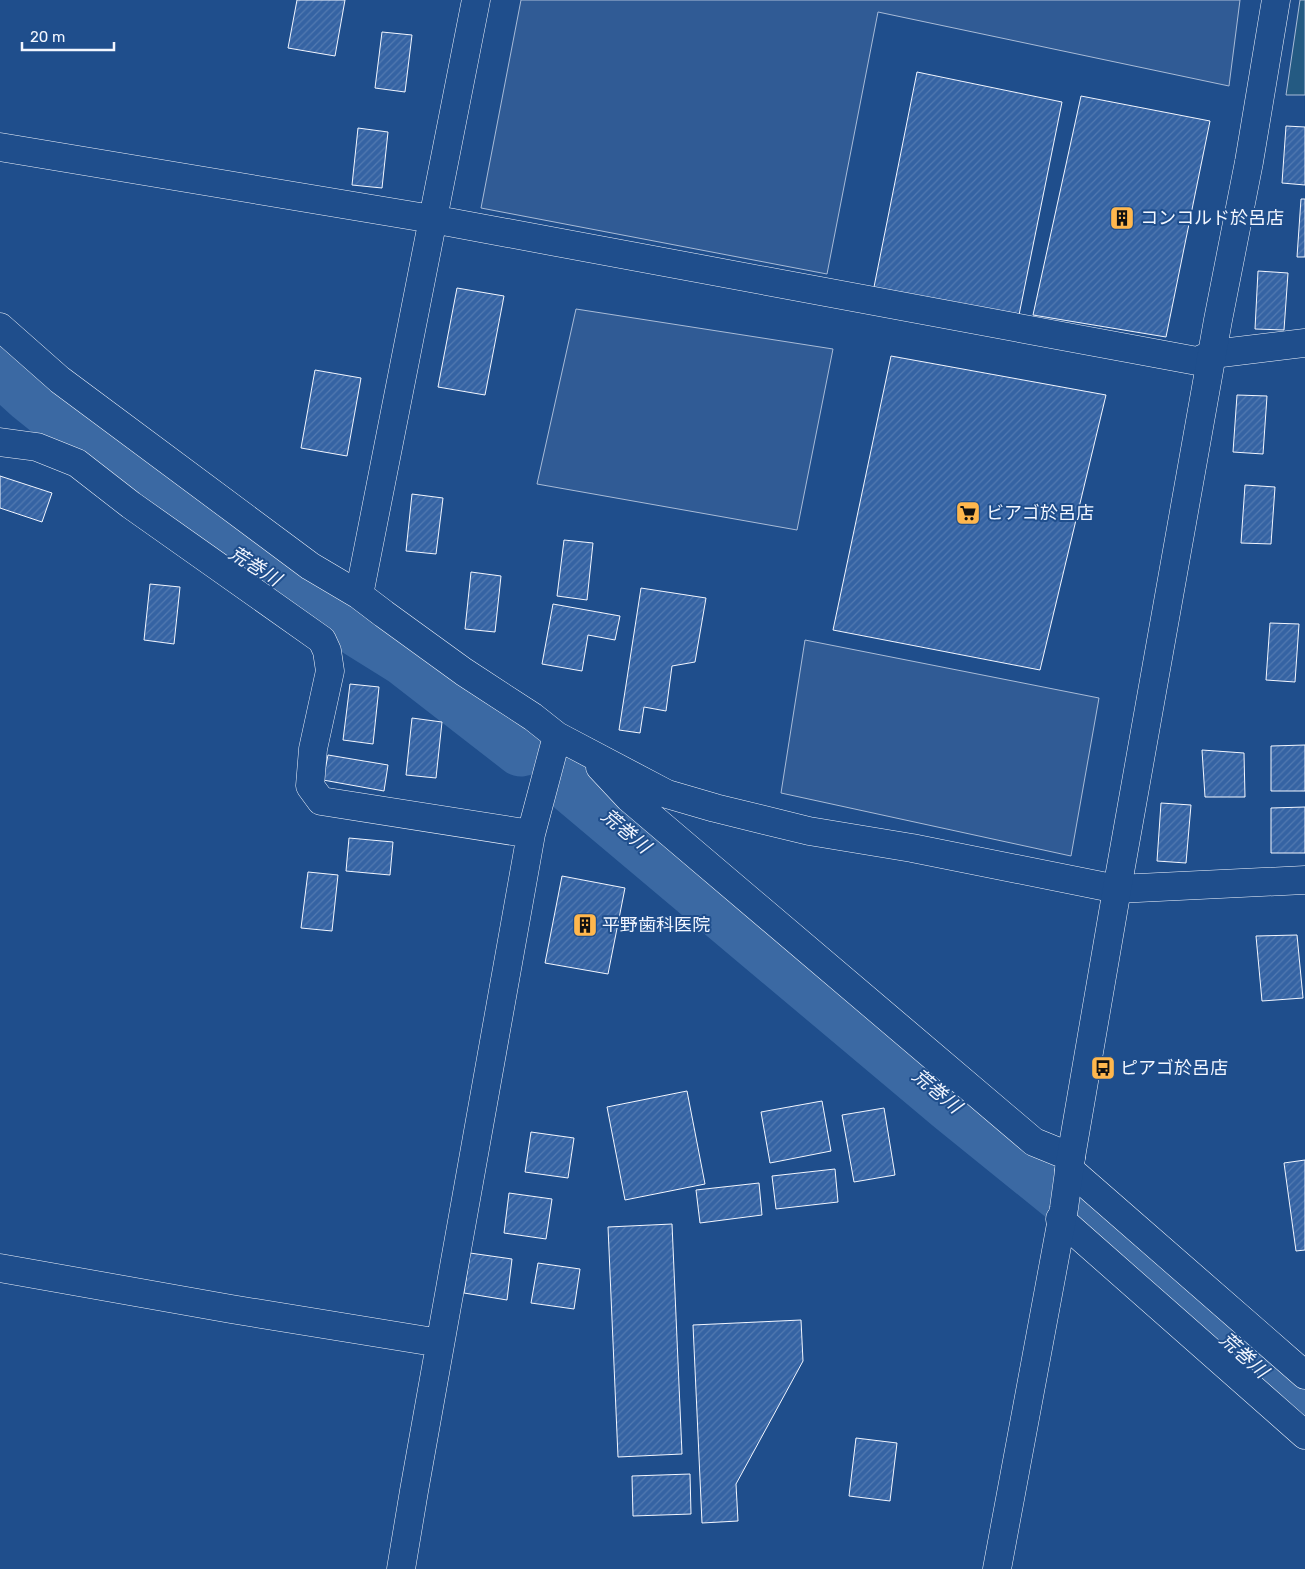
<svg xmlns="http://www.w3.org/2000/svg" width="1305" height="1569" viewBox="0 0 1305 1569" font-family="Rubik,'Noto Sans JP',sans-serif">
<style>
.grass{fill:#245a82;stroke:#a8bbd7}
.parking{fill:#305b95;stroke:#a8bbd7}
.lines{fill:none;stroke-linecap:round;stroke-linejoin:round}
.river{stroke:#3b69a3;stroke-width:55}
.building{fill:url(#building-hatch);stroke:#f2f6ff}
.street-casing{stroke:#f2f6ff;stroke-width:29}
.secondary-casing{stroke:#f2f6ff;stroke-width:29}
.street{stroke:#1f4e8c;stroke-width:28}
.secondary{stroke:#1f4e8c;stroke-width:28}
.labels{text-anchor:middle;dominant-baseline:central;stroke-width:4;stroke-linejoin:round;paint-order:stroke}
.poi-label{font-size:18px;fill:#f2f6ff;stroke:#1f4e8c;text-anchor:start}
.water-label{font-size:19px;font-style:italic;fill:#f2f6ff;stroke:#1f4e8c}
</style>
<defs>
<pattern id="building-hatch" width="6" height="6" patternUnits="userSpaceOnUse" patternTransform="scale(1.25)"><rect width="6" height="6" fill="#3563a3"/><path d="M-1 1l2-2M0 6l6-6M5 7l2-2" fill="none" stroke="#537ab1"/></pattern>
</defs>
<rect width="100%" height="100%" fill="#1f4e8c"/>
<path class="grass" d="M1300,0H1305V95H1286Z"/>
<path class="parking" d="M521,0H1240L1229,86L878,12L827,274L481,208Z
M576,309L833,349L797,530L537,484Z
M805,640L1099,698L1071,856L781,793Z"/>
<g class="lines">
<path class="river" d="M0,368L30,395L195,528L405,659L521,749
M563,779L952,1106L1082,1211L1305,1409"/>
</g>
<path class="building" d="M297,0H345L335,56L288,48Z
M382,32L412,35L405,92L375,88Z
M917,72L1062,102L1018,320L873,292Z
M1081,96L1210,121L1166,337L1033,315Z
M1286,126L1305,127V185L1282,183Z
M358,128L388,132L382,188L352,185Z
M1301,199H1305V257H1297Z
M1258,271L1288,273L1284,330L1255,329Z
M457,288L504,296L485,395L438,387Z
M891,356L1106,395L1040,670L833,630Z
M315,370L361,378L347,456L301,448Z
M1237,395L1267,396L1263,454L1233,452Z
M0,476L52,493L42,522L0,508Z
M1245,485L1275,487L1271,544L1241,543Z
M412,494L443,498L436,554L406,551Z
M564,540L593,543L587,600L557,596Z
M471,572L501,576L495,632L465,629Z
M150,584L180,587L174,644L144,640Z
M641,588L706,598L695,662L672,666L666,711L644,707L640,733L619,730Z
M553,604L620,616L615,640L588,635L582,671L542,664Z
M1270,623L1299,624L1295,682L1266,680Z
M350,684L379,687L373,744L343,740Z
M412,718L442,722L436,778L406,775Z
M1305,745V791H1271V746Z
M1202,750L1244,753L1245,797H1205Z
M328,755L388,765L384,791L323,780Z
M1161,803L1191,805L1186,863L1157,861Z
M1305,807V853H1271V808Z
M349,838L393,842L390,875L346,871Z
M308,872L338,875L332,931L301,928Z
M562,876L625,888L608,974L545,963Z
M1297,935L1303,998L1262,1001L1256,936Z
M687,1091L705,1184L625,1200L607,1107Z
M822,1101L831,1151L770,1163L761,1112Z
M884,1108L895,1175L854,1182L842,1115Z
M531,1132L574,1138L568,1178L525,1172Z
M1305,1160V1250L1296,1251L1284,1163Z
M835,1169L838,1202L776,1209L772,1176Z
M759,1183L762,1215L700,1223L696,1190Z
M509,1193L552,1199L546,1239L504,1233Z
M672,1224L682,1454L618,1457L608,1227Z
M470,1253L512,1259L507,1300L464,1293Z
M538,1263L580,1269L574,1309L531,1303Z
M801,1320L803,1361L736,1484L738,1521L702,1523L693,1325Z
M856,1438L897,1443L890,1501L849,1496Z
M690,1474L691,1514L633,1516L632,1476Z"/>
<g class="lines">
<defs>
<path id="street" d="M0,147L432,219L1197,361L1213,354L1305,343
M0,327L60,380L310,566L359,595L384,614L464,672L533,717L557,736L667,794L715,808L809,831L912,848L1117,889L1305,880
M0,442L37,447L77,463L131,505L322,640L327,651L330,671L313,749L310,786L321,801L531,834
M359,595L476,0
M600,767L629,798L1034,1142L1071,1157
M1069,1169L1305,1375
M1060,1219L1305,1435
M0,1268L231,1309L440,1343
M401,1569L414,1491L531,834L557,736"/>
<path id="secondary" d="M997,1569L1064,1208L1071,1157L1117,889L1218,320L1249,162L1276,0"/>
</defs>
<use href="#street" class="street-casing"/>
<use href="#secondary" class="secondary-casing"/>
<use href="#street" class="street"/>
<use href="#secondary" class="secondary"/>
</g>
<defs>
<symbol id="building-square" viewBox="-11 -11 22 22"><rect x="-9" y="-9" width="18" height="18" rx="4" fill="#ffb74d" stroke="#1f4e8c"/><path d="M-4-6H4V6H1V3H-1V6H-4ZM-2.5-4.3h1.7v1.8h-1.7ZM.8-4.3h1.7v1.8H.8ZM-2.5-1h1.7V.8h-1.7ZM.8-1h1.7V.8H.8Z" fill="#111"/></symbol>
<symbol id="supermarket-square" viewBox="-11 -11 22 22"><rect x="-9" y="-9" width="18" height="18" rx="4" fill="#ffb74d" stroke="#1f4e8c"/><path d="M-6-5.5h2.5l.6 2H6L4.5 2H-2.5L-4.4-4H-6ZM-1.5 3.2a1.3 1.3 0 1 0 .1 0ZM3 3.2a1.3 1.3 0 1 0 .1 0Z" fill="#111"/></symbol>
<symbol id="bus-square" viewBox="-11 -11 22 22"><rect x="-9" y="-9" width="18" height="18" rx="4" fill="#ffb74d" stroke="#1f4e8c"/><path d="M-5-6H5V4H4V6H2V4H-2V6H-4V4H-5ZM-3.5-4V0h7V-4ZM-3.5 1.2v1.5H-2V1.2ZM2 1.2v1.5H3.5V1.2Z" fill="#111"/></symbol>
</defs>
<g fill-rule="evenodd">
<use href="#building-square" x="1108" y="204" width="28" height="28"/>
<use href="#supermarket-square" x="954" y="499" width="28" height="28"/>
<use href="#building-square" x="571" y="911" width="28" height="28"/>
<use href="#bus-square" x="1089" y="1054" width="28" height="28"/>
</g>
<g class="labels">
<g class="poi-label">
<text x="1140" y="218">コンコルド於呂店</text>
<text x="986" y="513">ビアゴ於呂店</text>
<text x="602" y="925">平野歯科医院</text>
<text x="1120" y="1068">ピアゴ於呂店</text>
</g>
<g class="water-label">
<text transform="translate(255 566) rotate(32)">荒巻川</text>
<text transform="translate(626 831) rotate(40)">荒巻川</text>
<text transform="translate(937 1091) rotate(40)">荒巻川</text>
<text transform="translate(1244 1355) rotate(42)">荒巻川</text>
</g>
</g>
<path d="M22 42v8h92v-8" fill="none" stroke="#f2f6ff" stroke-width="2.5"/>
<text x="30" y="42" font-size="15" fill="#f2f6ff" stroke="#1f4e8c" stroke-width="4" paint-order="stroke">20 m</text>
</svg>
